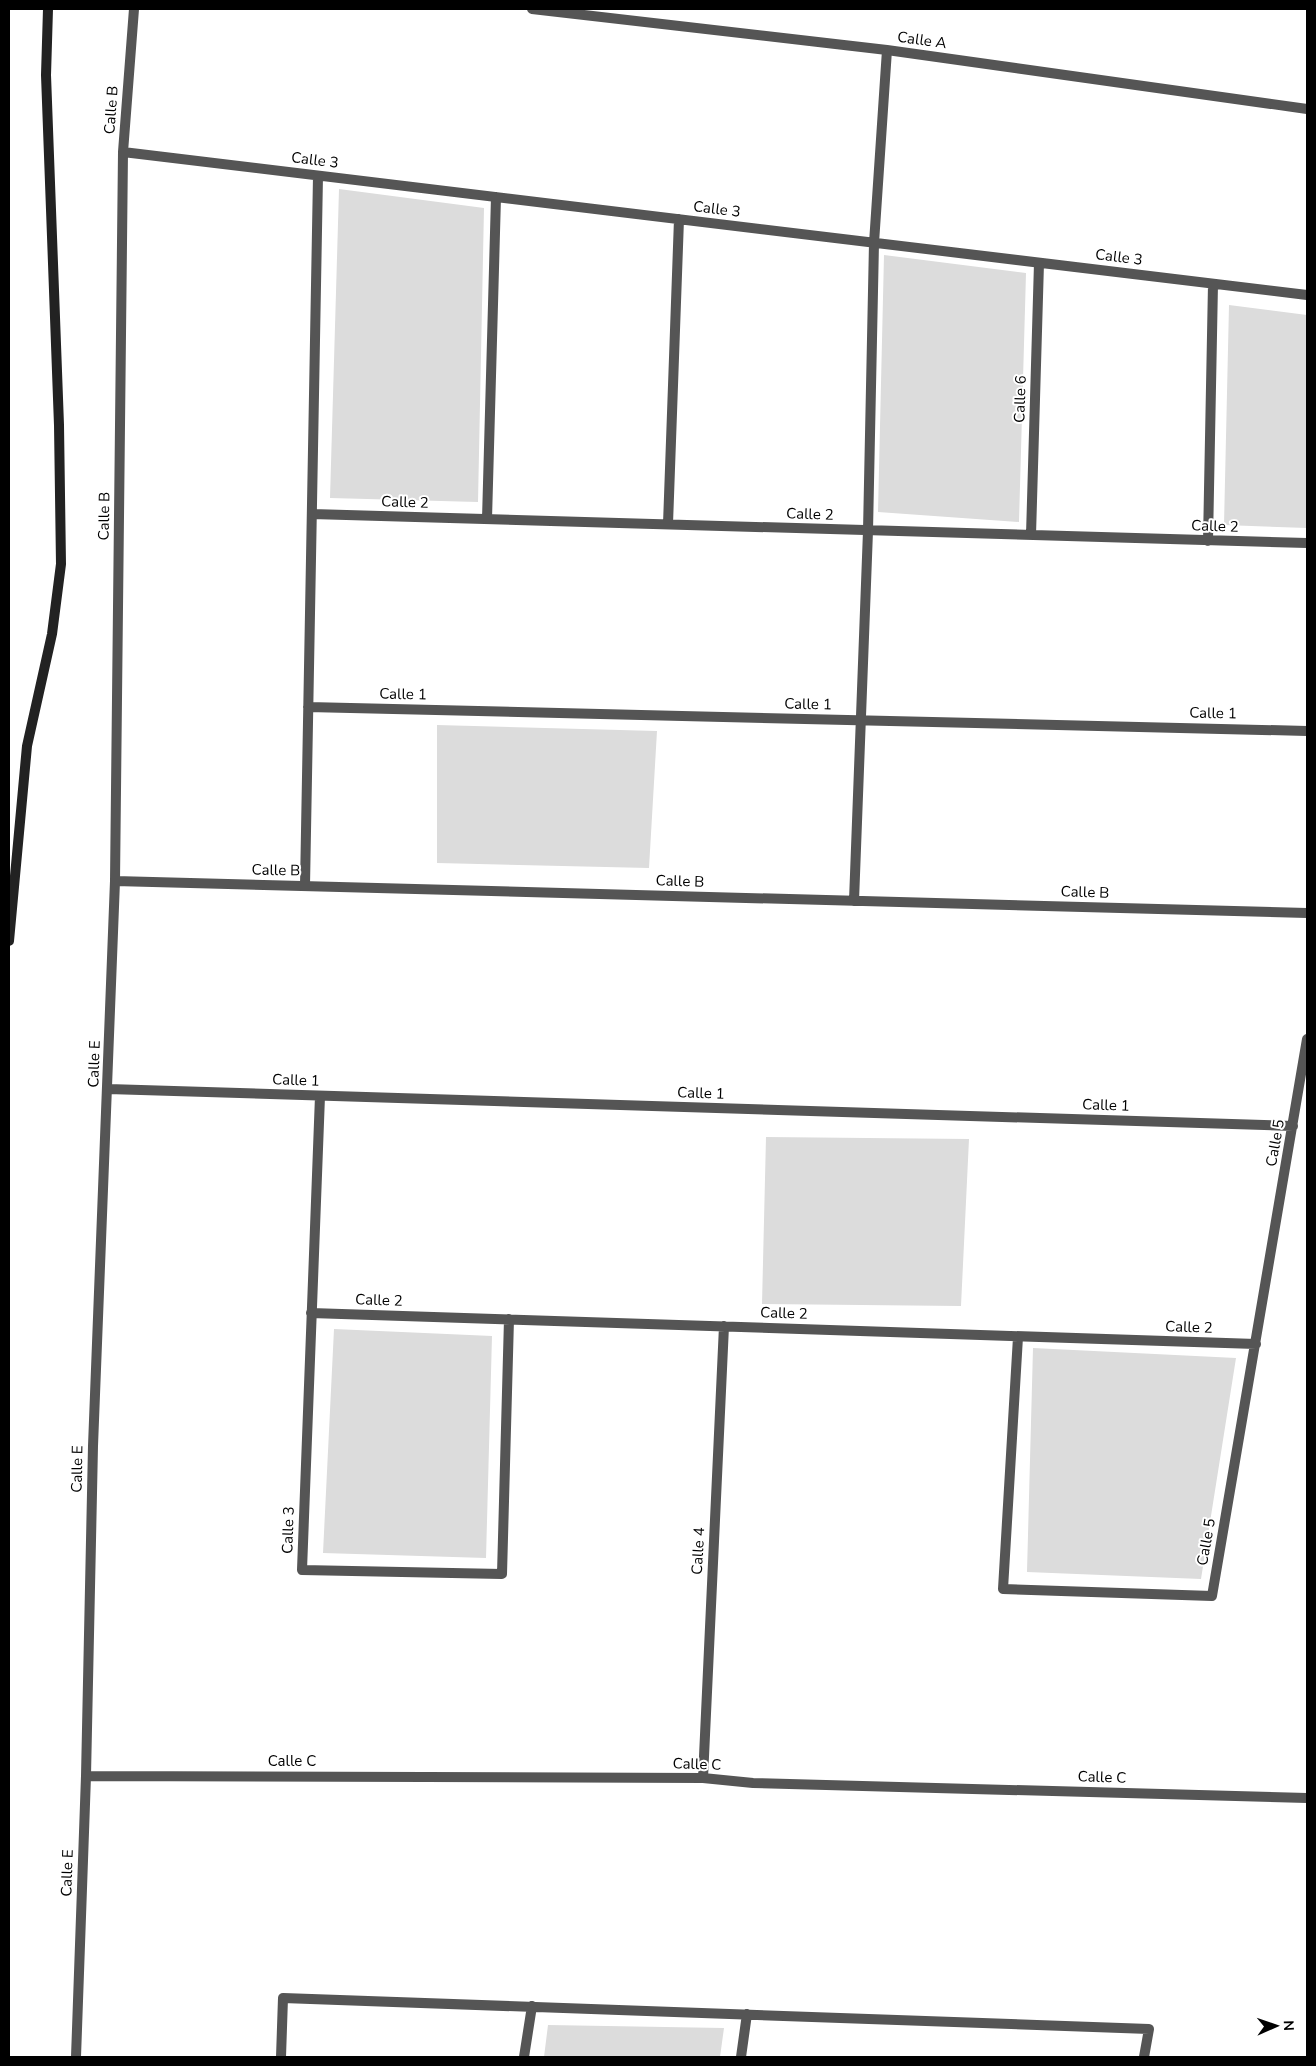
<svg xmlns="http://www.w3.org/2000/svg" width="1316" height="2066" viewBox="0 0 1316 2066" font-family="'Nunito Sans',sans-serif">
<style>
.green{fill:#dcdcdc}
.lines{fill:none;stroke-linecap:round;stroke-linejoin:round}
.street{stroke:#555;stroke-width:10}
.secondary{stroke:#222;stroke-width:10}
.labels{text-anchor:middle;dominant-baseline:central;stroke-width:4;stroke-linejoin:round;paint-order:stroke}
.street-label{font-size:15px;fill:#000;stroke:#fff}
</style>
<rect width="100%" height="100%" fill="#fff"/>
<path class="green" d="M339,189L484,208L478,502L330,498Z
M884,255L1026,273L1019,522L878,512Z
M1229,305L1307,315V528L1224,525Z
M437,725L657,731L649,868L437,863Z
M766,1137L969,1139L961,1306L762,1304Z
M334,1329L492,1336L486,1558L323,1553Z
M1033,1348L1236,1358L1201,1579L1027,1572Z
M548,2025L724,2028L720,2057H544Z"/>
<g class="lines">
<path class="street" d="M134,9L123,152L115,881L1307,913
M532,9L887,50L1307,109
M123,152L1307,295
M312,514L1307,543
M487,519L496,197
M668,524L679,219
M1031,535L1039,263
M1208,541L1213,284
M308,707L1307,731
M305,886L318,176
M854,901L868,531L874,243L887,50
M108,1089L1293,1126
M320,1096L302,1570L502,1574L509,1319
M311,1313L1256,1344
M1018,1337L1003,1589L1212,1596L1307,1039
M86,1776L703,1778L753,1783L1307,1798
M703,1778L724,1326
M76,2057L86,1776L93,1446L115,881
M281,2057L283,1998L1149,2029L1144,2057
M524,2057L532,2006
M741,2057L747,2014"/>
<path class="secondary" d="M9,941L27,746L52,634L61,564L59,425L46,75L48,9"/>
</g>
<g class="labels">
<g class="street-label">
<text transform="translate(922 40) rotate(8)">Calle A</text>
<text transform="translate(111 110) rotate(-86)">Calle B</text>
<text transform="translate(315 160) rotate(7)">Calle 3</text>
<text transform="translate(717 209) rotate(7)">Calle 3</text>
<text transform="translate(1119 257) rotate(7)">Calle 3</text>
<text transform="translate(1020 399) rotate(-88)">Calle 6</text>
<text transform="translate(405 502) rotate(2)">Calle 2</text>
<text transform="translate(810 514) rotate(2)">Calle 2</text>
<text transform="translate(104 516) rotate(-89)">Calle B</text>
<text transform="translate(1215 526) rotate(2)">Calle 2</text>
<text transform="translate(403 694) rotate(1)">Calle 1</text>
<text transform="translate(808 704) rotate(1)">Calle 1</text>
<text transform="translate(1213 713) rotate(1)">Calle 1</text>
<text transform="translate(276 870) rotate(1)">Calle B</text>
<text transform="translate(680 881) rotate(2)">Calle B</text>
<text transform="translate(1085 892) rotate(2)">Calle B</text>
<text transform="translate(94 1064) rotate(-88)">Calle E</text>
<text transform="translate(296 1080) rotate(2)">Calle 1</text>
<text transform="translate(701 1093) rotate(2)">Calle 1</text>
<text transform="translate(1106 1105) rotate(2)">Calle 1</text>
<text transform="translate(1275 1143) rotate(-80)">Calle 5</text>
<text transform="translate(379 1300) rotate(2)">Calle 2</text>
<text transform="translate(784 1313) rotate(2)">Calle 2</text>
<text transform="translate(1189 1327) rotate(2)">Calle 2</text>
<text transform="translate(77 1469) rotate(-89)">Calle E</text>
<text transform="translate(288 1530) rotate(-88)">Calle 3</text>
<text transform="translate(1206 1542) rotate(-80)">Calle 5</text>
<text transform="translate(698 1551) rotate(-87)">Calle 4</text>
<text x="292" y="1761">Calle C</text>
<text transform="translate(697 1764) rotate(2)">Calle C</text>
<text transform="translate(1102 1777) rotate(2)">Calle C</text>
<text transform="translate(67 1873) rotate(-88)">Calle E</text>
</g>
</g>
<rect width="1316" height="2066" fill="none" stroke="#000000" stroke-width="20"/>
<g transform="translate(1276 2026) rotate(88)" stroke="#ffffff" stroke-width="4" paint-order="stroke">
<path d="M0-4L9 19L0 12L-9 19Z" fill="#000000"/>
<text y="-8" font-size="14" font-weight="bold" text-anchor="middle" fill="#000000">N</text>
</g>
</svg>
